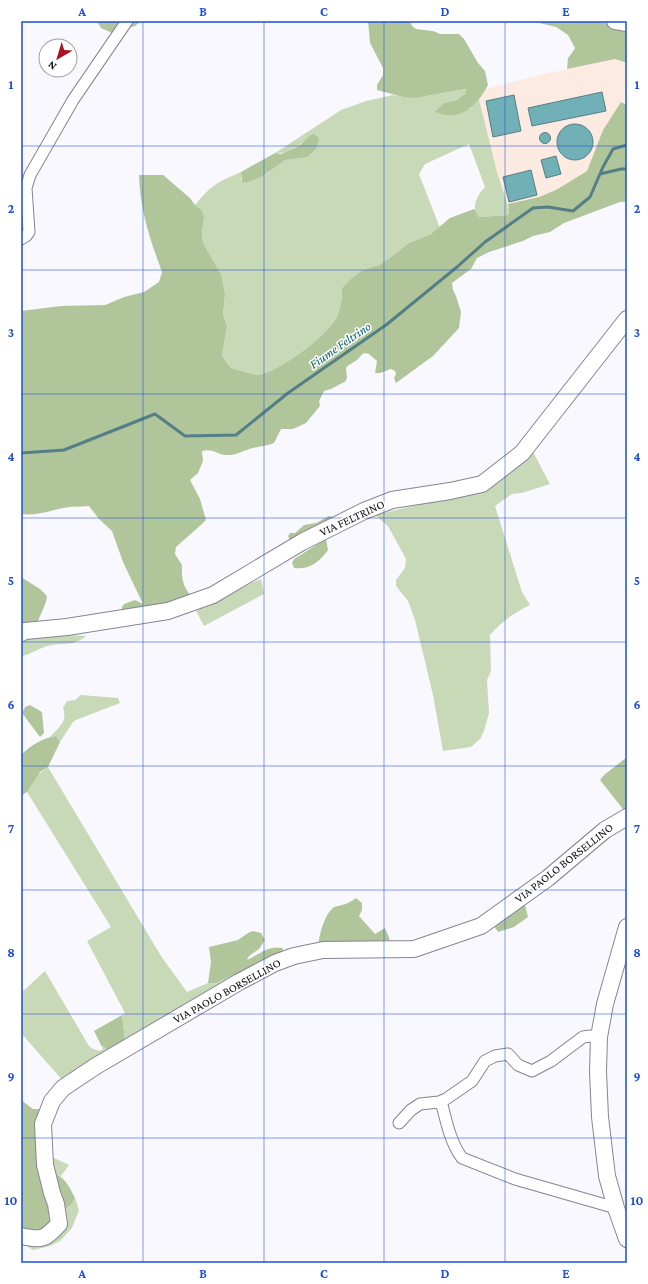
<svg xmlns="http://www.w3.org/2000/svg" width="648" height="1284" viewBox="0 0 648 1284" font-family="'Crimson Pro',serif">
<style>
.industrial{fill:#fdebe1}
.green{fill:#c8d9b8}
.forest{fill:#b0c69a}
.water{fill:#72b0b7;stroke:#547f86}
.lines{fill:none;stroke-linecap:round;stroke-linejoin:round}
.stream{stroke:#547f86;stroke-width:3}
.street-casing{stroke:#878493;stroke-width:13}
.secondary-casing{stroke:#878493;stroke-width:18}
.street{stroke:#fff;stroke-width:11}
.secondary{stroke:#fff;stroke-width:16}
.grid{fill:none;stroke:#1d4ed8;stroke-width:1;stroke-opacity:0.55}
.labels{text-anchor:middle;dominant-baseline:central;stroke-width:3;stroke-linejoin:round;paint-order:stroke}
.street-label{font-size:12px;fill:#0e0d12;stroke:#fff}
.water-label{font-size:13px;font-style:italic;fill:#08626b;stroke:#fff}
.neatline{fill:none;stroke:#1d4ed8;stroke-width:1.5}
.grid-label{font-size:13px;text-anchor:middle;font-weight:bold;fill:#1d4ed8}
</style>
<rect width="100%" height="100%" fill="#faf8ff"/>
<path class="industrial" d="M615,59L627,63V97L621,103L603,130L587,171L556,190L539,197L508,204L497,172L477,91L544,74Z"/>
<path class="green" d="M467,89C464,100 453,101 444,103L470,109L479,99L497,172L509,209L508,215L479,217L475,211C474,202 478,194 485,187L469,144L425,164L419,174L440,228L431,234L409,243L391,257L379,265L363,270L342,288C342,298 341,307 337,317C327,336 279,372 258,375C256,375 234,369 232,368C228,366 225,359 222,356L227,326L223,314L225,295L211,258L203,243L202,233L204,218L195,205C211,185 218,182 241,172V180L247,183L267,174L280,162L285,160L308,157L316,149L309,136C301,145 287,155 275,153L341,110L366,101L393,95L403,97L427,96Z
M531,448L550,484L522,493L512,494L495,506L522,592L530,605C514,613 502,621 490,635L491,671L487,680L489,713L484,731L480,739L471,747L443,751L433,695L415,620L408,601L396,586V580L405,568L406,559L388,526L375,515L472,492Z
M261,579L264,594L204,626L196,611L248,584Z
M60,634L86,636C75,646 64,643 51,645C40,647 31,655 21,656V640Z
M81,695L118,698L120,703L76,720L73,722L60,742L56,736L50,737C59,727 68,722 63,708L67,701L75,700Z
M48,767L161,956L187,992L208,983H216L248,970L122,1046L125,1040L122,1015L125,1013L87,941L111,927L27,792L36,776Z
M45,971L89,1046L93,1049L100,1051L103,1049L101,1045L110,1052L63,1081L21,1033V993Z
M50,1156L69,1165L61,1176L52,1172Z
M75,1198L79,1210L72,1228L60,1241L50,1246L33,1250L25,1245L42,1244L61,1212L72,1204Z"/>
<path class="forest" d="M97,21H141L135,26L112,33L101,28Z
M368,21H410L412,26L416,29L433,31L440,34H459L464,39L478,63L485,71L488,85C476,107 461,122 435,112L444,103L457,100L465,94L466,89L415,98L403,97L377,90V85L383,75V68L370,43Z
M531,21H590L627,26V63L615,59L567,69L568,58L572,53L575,48L568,35L556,27Z
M621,102L627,105V202H620L564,223L550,232L533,236L523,241L489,252L477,258L471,269L452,283L453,290L456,296L461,312L459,328L433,356L396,383L394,378L396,374L395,371L391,369L380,373H375L377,361L369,354L364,353C361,355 360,357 357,360C353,363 349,364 346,368L347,377L346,381L331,389L324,391L319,401L320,406L306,423L293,429H281L274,443C267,446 260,446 253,448C244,450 236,456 226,455C216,454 213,448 202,451L203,461L198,473L190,480L200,499L206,520L202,524L176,547L175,554L182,565C181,580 184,589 194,599L121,612L122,607L124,604L135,600L143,604L123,562L112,531L99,519L89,506C80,507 71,506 63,508C49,511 36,516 21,514V311L61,306L105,305L124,297L144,292L159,282L162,272C150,239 140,211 139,175H163L190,198L195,205L202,211L204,218L202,233L203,243L221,275L225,295L223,314L227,326L222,356C225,359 228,366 232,368C234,369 256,375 258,375C279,372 327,336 337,317C341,307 342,298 342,288L351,279L363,270L379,265L391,257L409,243L431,234L450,218L474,209L479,217L508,215L509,209L508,204L539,197L556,190L587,171L603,130Z
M314,134L319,138L316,149L308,157L285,160L263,176L247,183L242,182L241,172L275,153L281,154L293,149L300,145L309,136Z
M329,516L334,517L291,542L288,536L290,533H295L304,525L316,523Z
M326,539L328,550C319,562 310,570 294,568L292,563L294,559Z
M21,577L40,589L47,596C46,606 40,614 37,624L21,632Z
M30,705L42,712L44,733L40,737L22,713L25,707Z
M56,736L60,742L48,767L40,772L27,792L21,796V755C29,746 45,737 56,736Z
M627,757V813H626L600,780L604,775Z
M356,898L362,903V910L359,916L375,934L385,928L390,940L318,946C319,936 324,915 333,908C335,906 339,906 342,905C347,904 352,901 356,898Z
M525,905L528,917L514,927L498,932L492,923L507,917Z
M253,931L261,933L265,940L259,949L249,956L247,960C260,954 268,945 283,948L282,954L216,983H208L211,962L209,947L238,940L248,933Z
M122,1015L125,1040L122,1046L110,1052L101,1045L94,1031Z
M21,1100L33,1109H40L44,1105L55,1217L42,1231L21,1230Z
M52,1172C65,1177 69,1186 75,1198L72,1204L64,1210Z"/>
<path class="water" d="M602,92L606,111L532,126L528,108Z
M514,95L521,131L493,137L486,101Z
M557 142a18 18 0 1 1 36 0a18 18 0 1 1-36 0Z
M539.5 138a5.5 5.5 0 1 1 11 0a5.5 5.5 0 1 1-11 0Z
M556,156L561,174L546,178L541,160Z
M531,170L537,195L509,202L503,177Z"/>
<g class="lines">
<path class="stream" d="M600,174L621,169H627
M21,453L64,450L155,414L185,436L236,435L288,393L386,325L457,267L485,242L533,208L548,207L573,211L590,197L603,167L613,149L627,145"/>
<defs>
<path id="street" d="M21,239L26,236L29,232L26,188L30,175L73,100L127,21
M441,1101C446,1120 450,1142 462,1158L515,1179L616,1208
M399,1123L411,1110L420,1104L439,1102L446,1099L472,1081L485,1061L495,1056L508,1054L518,1065L532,1071L551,1061L583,1037L590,1036L599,1037"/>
<path id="secondary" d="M615,21L627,23
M21,633L25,631L67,627L168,611L213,595L302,542L364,511L392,500L450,491L482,484L522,453L627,319
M627,927L605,1004L599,1037L598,1072L600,1117L607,1176L616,1208L627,1239
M21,1236C42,1241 45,1239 59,1224L56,1204L52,1193L45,1165L43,1124L52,1101L63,1088L96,1066L239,982L275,963L294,956L323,950L414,949L481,926L548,878L605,830L627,817"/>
</defs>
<use href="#street" class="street-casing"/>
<use href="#secondary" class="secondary-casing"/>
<use href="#street" class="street"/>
<use href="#secondary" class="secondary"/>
</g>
<path class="grid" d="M143,21V1263M264,21V1263M384,21V1263M505,21V1263M21,146H627M21,270H627M21,394H627M21,518H627M21,642H627M21,766H627M21,890H627M21,1014H627M21,1138H627"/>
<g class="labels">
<g class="street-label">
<text transform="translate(352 518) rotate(-25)">VIA FELTRINO</text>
<text transform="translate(564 863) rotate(-38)">VIA PAOLO BORSELLINO</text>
<text transform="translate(227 991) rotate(-29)">VIA PAOLO BORSELLINO</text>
</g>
<g class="water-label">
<text transform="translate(340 345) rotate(-35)">Fiume Feltrino</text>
</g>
</g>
<rect width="648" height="1284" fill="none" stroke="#ffffff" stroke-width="44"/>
<g transform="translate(58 58) rotate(218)"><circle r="19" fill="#ffffff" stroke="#9f9ea0"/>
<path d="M0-3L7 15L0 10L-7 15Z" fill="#a9131f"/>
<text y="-6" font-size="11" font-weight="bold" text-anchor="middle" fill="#0e0d12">N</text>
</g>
<rect x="22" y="22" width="604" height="1240" class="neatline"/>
<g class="grid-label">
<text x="82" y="16">A</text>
<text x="203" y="16">B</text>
<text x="324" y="16">C</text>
<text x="445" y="16">D</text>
<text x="566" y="16">E</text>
<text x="11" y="89">1</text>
<text x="637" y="89">1</text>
<text x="11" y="213">2</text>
<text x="637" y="213">2</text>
<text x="11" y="337">3</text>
<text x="637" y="337">3</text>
<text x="11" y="461">4</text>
<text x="637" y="461">4</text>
<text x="11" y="585">5</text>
<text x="637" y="585">5</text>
<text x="11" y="709">6</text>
<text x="637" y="709">6</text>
<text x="11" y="833">7</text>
<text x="637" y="833">7</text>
<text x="11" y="957">8</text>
<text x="637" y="957">8</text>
<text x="11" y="1081">9</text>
<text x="637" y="1081">9</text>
<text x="11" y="1205">10</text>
<text x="637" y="1205">10</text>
<text x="82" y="1278">A</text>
<text x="203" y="1278">B</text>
<text x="324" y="1278">C</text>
<text x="445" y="1278">D</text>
<text x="566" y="1278">E</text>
</g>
</svg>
